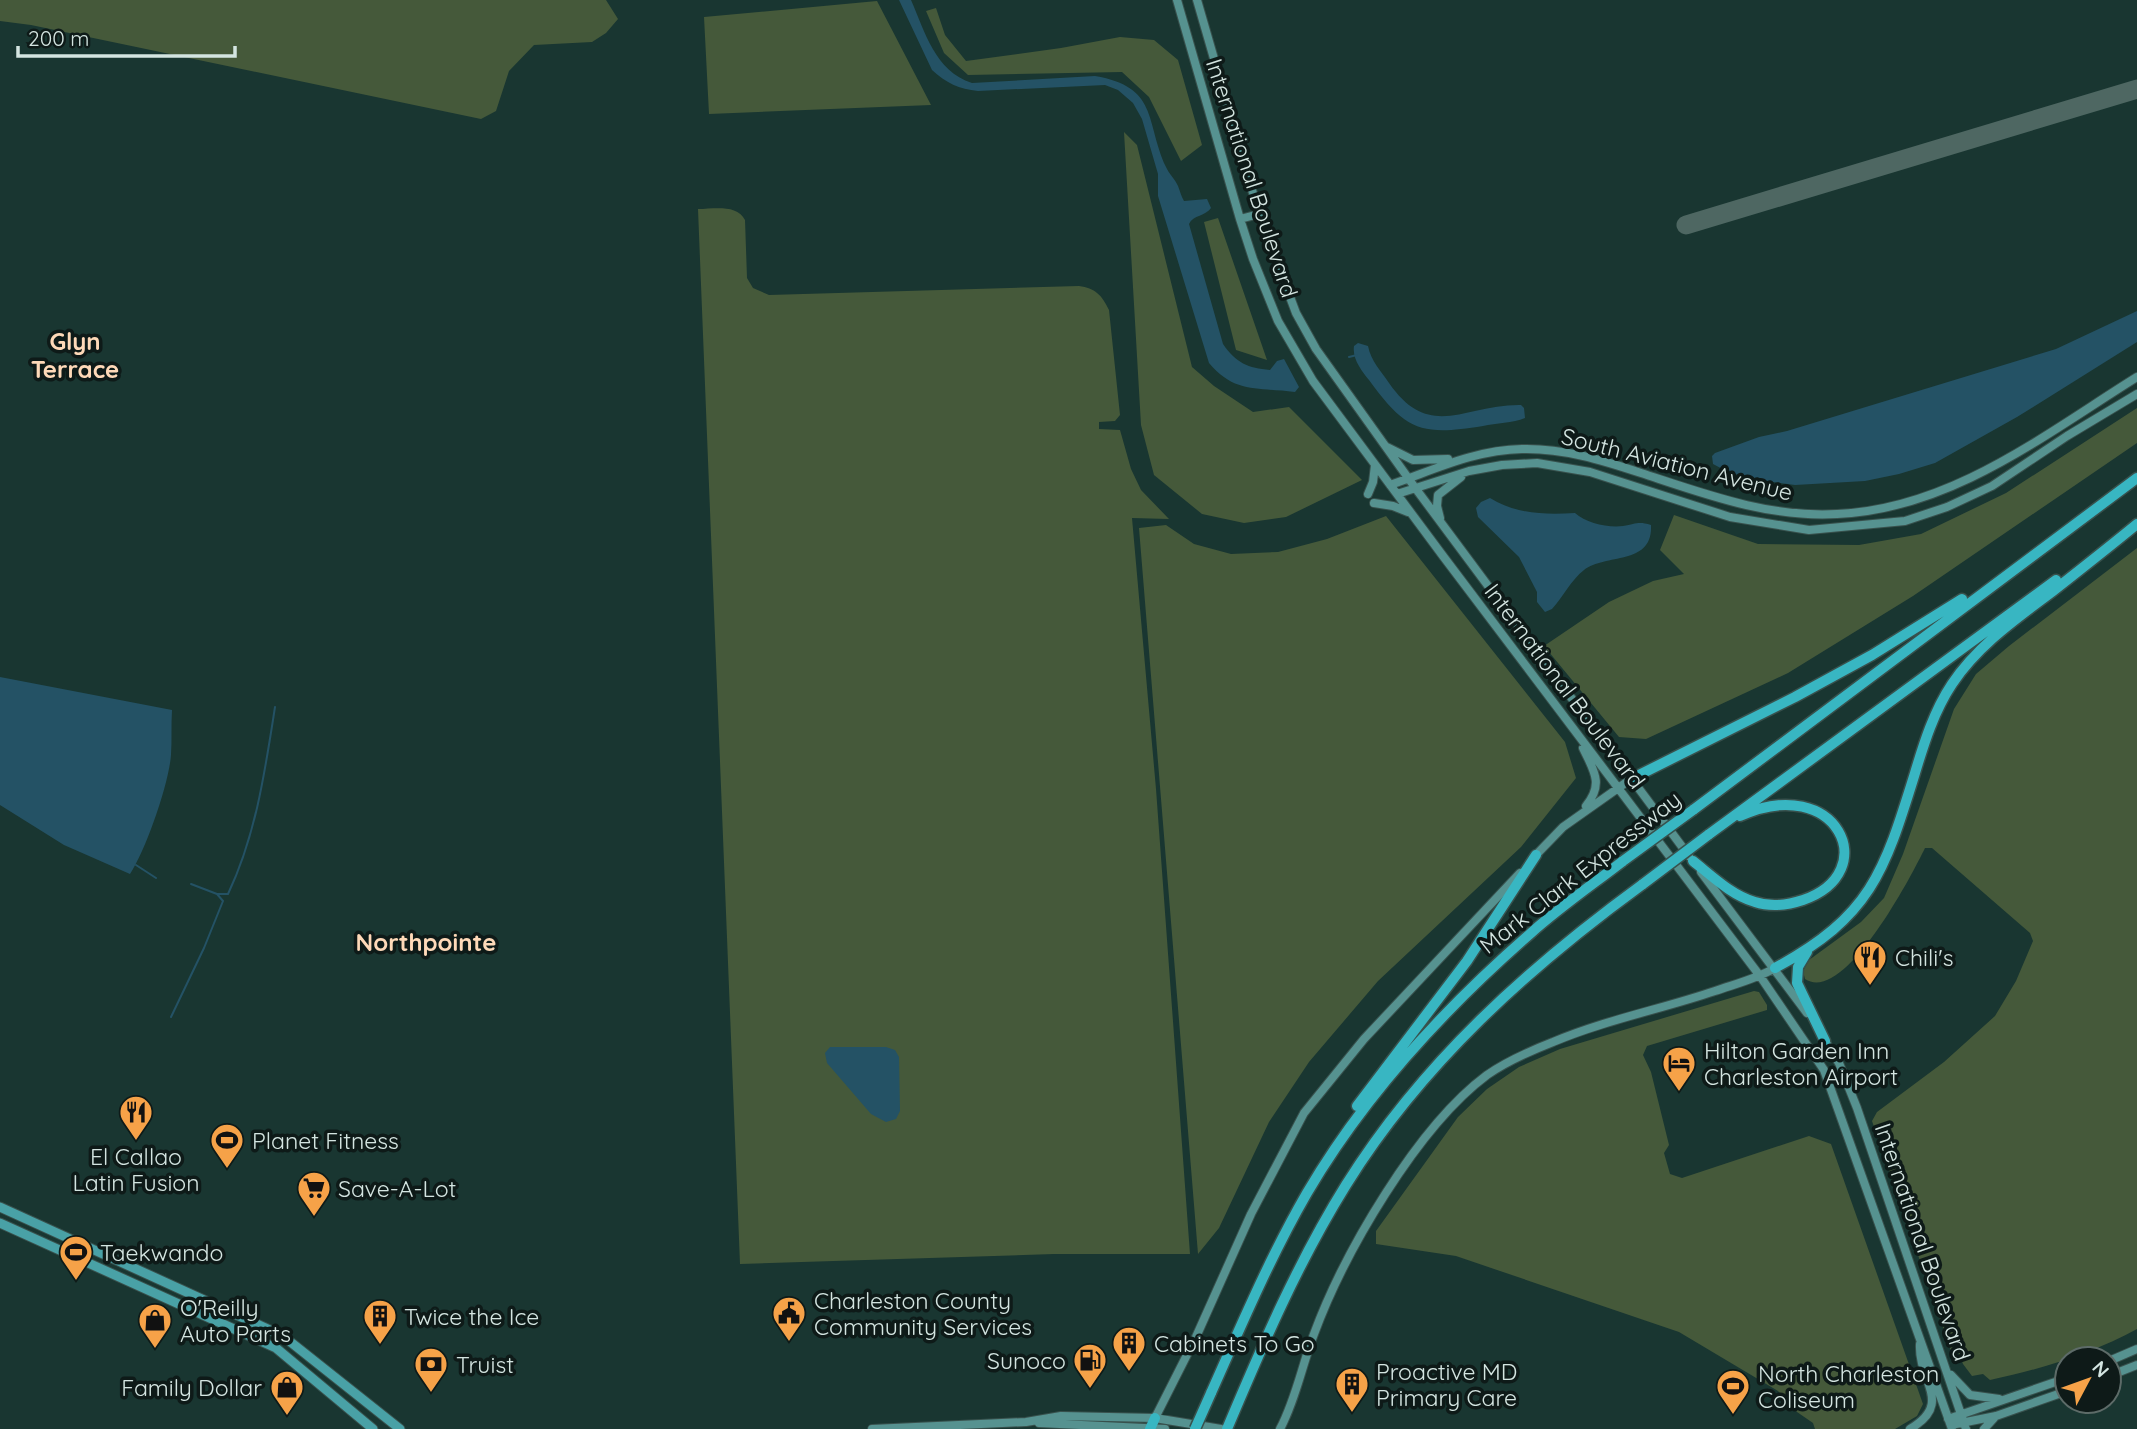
<svg xmlns="http://www.w3.org/2000/svg" width="2137" height="1429" viewBox="0 0 2137 1429" font-family="Quicksand,sans-serif">
<style>
.green{fill:#45593a}
.water{fill:#245265}
.lines{fill:none;stroke-linecap:round;stroke-linejoin:round}
.stream{stroke:#245265;stroke-width:2}
.taxiway{stroke:#4e6762;stroke-width:19}
.secondary-casing{stroke:#38514d;stroke-width:10}
.primary-casing{stroke:#38514d;stroke-width:11}
.highway-casing{stroke:#38514d;stroke-width:13}
.secondary{stroke:#569290;stroke-width:8}
.primary{stroke:#49a1a6;stroke-width:9}
.highway{stroke:#38b6c2;stroke-width:10}
.highway-bridge-casing{stroke:#38514d;stroke-width:13;stroke-linecap:butt}
.highway-bridge{stroke:#38b6c2;stroke-width:10}
.labels{text-anchor:middle;dominant-baseline:central;stroke-width:7;stroke-linejoin:round;paint-order:stroke}
.street-label{font-size:23px;fill:#d4e5e1;stroke:#0e1a18}
.poi-label{font-size:23px;fill:#d4e5e1;stroke:#0e1a18;text-anchor:start}
.neighbourhood-label{font-size:24px;font-weight:bold;fill:#fed9b8;stroke:#0e1a18}
</style>
<rect width="100%" height="100%" fill="#193631"/>
<path class="green" d="M0,0H606L618,19L606,33L592,42L534,45L509,71L496,111L481,119L31,25L0,21Z
M877,1L931,105L709,114L704,17Z
M936,8L945,35L966,61L1061,48L1120,37L1154,40L1178,60L1202,145L1181,161L1149,97L1122,72L968,75L944,53L926,11Z
M1124,132L1137,145L1192,367L1214,386L1253,412L1289,407L1362,480L1286,517L1244,523L1202,514L1154,475L1141,425Z
M698,209C714,209 737,204 745,220L747,278L753,288L769,295L1079,286C1095,288 1102,295 1109,310L1120,415L1115,421L1099,422V429L1120,430L1131,469L1141,490L1169,519L1132,518L1156,789L1190,1254H1054L740,1264Z
M1218,218L1267,360L1236,350L1204,222Z
M2137,408V443L1913,596L1788,673L1646,739L1619,737L1544,646L1609,602L1653,581L1684,574L1660,550L1674,515L1758,544L1859,545L1921,534L2006,493Z
M1386,516L1565,742L1576,778L1521,847L1378,981L1309,1062L1269,1122L1219,1228L1198,1254L1139,528L1166,525L1194,544L1231,554L1278,552L1327,539Z
M2137,548V1329C2094,1353 2038,1370 1990,1380L1983,1374L1972,1376L1963,1364L1958,1352L1951,1351L1872,1121L1877,1112L1944,1062L1995,1016L2016,981L2033,941L2030,933L1932,848H1925C1911,877 1844,1005 1805,979L1803,971L1809,960L1861,922L1884,898L1903,854L1954,709L1976,674L2009,646Z
M1754,991L1759,992L1767,1005V1010L1647,1046L1643,1055L1651,1072L1669,1145L1664,1153L1670,1174L1682,1178L1809,1136L1831,1144L1923,1404L1917,1416L1895,1429H1815L1813,1423L1797,1412L1778,1391L1679,1332L1456,1256L1376,1244V1231L1458,1117L1487,1089L1519,1067L1560,1049Z"/>
<path class="water" d="M899,0H911C925,32 935,71 972,83L1095,76C1159,87 1145,121 1166,167C1169,174 1175,179 1178,186C1180,191 1181,196 1184,201L1207,199L1211,208C1206,216 1193,215 1189,224L1223,344C1236,363 1248,368 1270,370L1277,361L1284,359L1299,387L1295,392C1258,387 1235,394 1209,363L1158,196V174L1142,119L1133,103L1118,90L1105,85L978,91C959,89 946,83 932,70Z
M2137,311V342L2017,417L1935,463L1899,474L1865,481L1795,485L1766,481L1730,473L1713,464L1712,456L1715,453L1759,437L1787,431L2056,349Z
M1358,343L1368,346C1371,361 1381,371 1389,383C1430,442 1465,404 1521,405L1524,408L1525,418C1513,423 1496,423 1483,426C1421,436 1406,431 1369,380C1362,371 1352,359 1354,346Z
M1490,498C1516,514 1545,515 1575,513C1586,523 1608,528 1623,526C1636,524 1638,521 1651,525C1653,566 1606,553 1584,570C1571,580 1563,597 1552,609L1545,612L1537,602V592L1519,557L1478,517L1476,508L1481,502Z
M0,677L172,710C171,725 172,740 171,755C169,783 146,850 130,874L64,845L0,805Z
M830,1047H886L895,1050L899,1057L900,1111L896,1119L886,1122L871,1114L827,1063L825,1053Z"/>
<g class="lines">
<path class="stream" d="M1349,357L1357,355
M136,865L156,878
M217,894H228C256,835 265,771 275,707
M171,1017L204,948L223,901L217,894L191,884"/>
<path class="taxiway" d="M1686,225L2137,89"/>
<defs>
<path id="secondary" d="M1177,0L1240,219L1253,259L1278,321L1313,381L1443,556L1760,976L1824,1070L1952,1429
M1197,0L1259,214L1296,313L1316,349L1416,489L1689,856
M1240,219L1259,214
M1387,447L1413,460L1448,459
M1390,485C1434,470 1474,450 1522,449C1563,448 1602,460 1641,473C1705,494 1769,518 1837,514C1951,509 2044,435 2137,377
M1368,494L1373,482L1375,465
M1397,494L1469,471L1502,465L1537,463L1590,472L1730,517L1809,530L1905,521L1947,507L1992,486L2067,436L2137,394
M1374,503L1393,506L1408,512
M1440,518L1437,506L1438,495L1461,477
M1583,748C1594,771 1604,784 1586,806
M1533,858L1563,827L1631,779
M1701,872L1807,1013
M1823,1038L1839,1063L1857,1108L1966,1429
M2109,1361L2137,1349
M1951,1375L1970,1395L1999,1399
M2109,1376L2137,1365
M1155,1418L1196,1337L1251,1214L1304,1113L1364,1039L1520,873
M1948,1419L2067,1378
M1039,1423L1165,1429
M1951,1425L1996,1416L2067,1391
M872,1429L1026,1422L1061,1416L1155,1418L1221,1429
M1280,1429C1296,1399 1302,1365 1314,1334C1344,1253 1417,1127 1487,1075C1507,1061 1530,1051 1553,1042C1605,1020 1662,1009 1715,991C1735,984 1756,979 1775,968
M1910,1429C1954,1403 1918,1382 1920,1344
M1984,1429L1994,1418"/>
<path id="primary" d="M0,1207L283,1336L400,1429
M0,1223L276,1348L373,1429"/>
<path id="highway" d="M1631,779L1795,697L1872,655L1962,599
M1693,810L2137,478
M1708,835L2056,580
M1693,861C1712,876 1731,895 1755,902C1770,907 1788,905 1803,900C1884,872 1837,772 1740,816
M1807,952L1798,967L1797,983L1825,1041
M1775,968C1871,916 1884,873 1915,773C1924,743 1934,711 1952,684C1978,645 2016,619 2053,591C2081,569 2109,547 2137,524
M1357,1106L1467,961L1536,855
M1211,1393C1241,1326 1270,1257 1307,1193C1365,1094 1445,1008 1531,933C1560,907 1592,885 1623,861
M1150,1429L1155,1418
M1227,1429C1262,1346 1298,1262 1346,1185C1422,1063 1528,968 1643,884"/>
</defs>
<use href="#secondary" class="secondary-casing"/>
<use href="#primary" class="primary-casing"/>
<use href="#highway" class="highway-casing"/>
<use href="#secondary" class="secondary"/>
<use href="#primary" class="primary"/>
<use href="#highway" class="highway"/>
<defs>
<path id="highway-bridge" d="M1623,861L1693,810
M1643,884L1708,835
M1195,1429L1211,1393"/>
</defs>
<use href="#highway-bridge" class="highway-bridge-casing"/>
<use href="#highway-bridge" class="highway-bridge"/>
</g>
<defs>
<symbol id="restaurant-pin" viewBox="-11 -11 22 30"><path d="M0 17L-7.5 6A9.5 9.5 0 1 1 7.5 6Z" fill="#f6a248" stroke="#0e1a18"/><path d="M-5-6h1v4h1v-4h1v4h1v-4h1v5L-1.5 .5V6h-2V.5L-5-1ZM5-6V6H3V1.5H1.5Q1.5-4 5-6Z" fill="#111"/></symbol>
<symbol id="hotel-pin" viewBox="-11 -11 22 30"><path d="M0 17L-7.5 6A9.5 9.5 0 1 1 7.5 6Z" fill="#f6a248" stroke="#0e1a18"/><path d="M-6-4.5h1.5V1H6V5H4.5V3h-9V5H-6ZM-4 0a1.8 1.8 0 1 1 3.6 0ZM.5 0V-2.5h3Q6-2.5 6 0Z" fill="#111"/></symbol>
<symbol id="stadium-pin" viewBox="-11 -11 22 30"><path d="M0 17L-7.5 6A9.5 9.5 0 1 1 7.5 6Z" fill="#f6a248" stroke="#0e1a18"/><path d="M0-5a6.5 5 0 1 0 0 10a6.5 5 0 1 0 0-10ZM-3.5-1.8h7v3.6h-7Z" fill="#111"/></symbol>
<symbol id="supermarket-pin" viewBox="-11 -11 22 30"><path d="M0 17L-7.5 6A9.5 9.5 0 1 1 7.5 6Z" fill="#f6a248" stroke="#0e1a18"/><path d="M-6-5.5h2.5l.6 2H6L4.5 2H-2.5L-4.4-4H-6ZM-1.5 3.2a1.3 1.3 0 1 0 .1 0ZM3 3.2a1.3 1.3 0 1 0 .1 0Z" fill="#111"/></symbol>
<symbol id="civic-pin" viewBox="-11 -11 22 30"><path d="M0 17L-7.5 6A9.5 9.5 0 1 1 7.5 6Z" fill="#f6a248" stroke="#0e1a18"/><path d="M-.6-6.5H3V-4.5H.6V-3L4-1V1h2V6H-6V1h2V-1L-.6-3ZM-1.2 2.5V6h2.4V2.5Z" fill="#111"/></symbol>
<symbol id="building-pin" viewBox="-11 -11 22 30"><path d="M0 17L-7.5 6A9.5 9.5 0 1 1 7.5 6Z" fill="#f6a248" stroke="#0e1a18"/><path d="M-4-6H4V6H1V3H-1V6H-4ZM-2.5-4.3h1.7v1.8h-1.7ZM.8-4.3h1.7v1.8H.8ZM-2.5-1h1.7V.8h-1.7ZM.8-1h1.7V.8H.8Z" fill="#111"/></symbol>
<symbol id="shop-pin" viewBox="-11 -11 22 30"><path d="M0 17L-7.5 6A9.5 9.5 0 1 1 7.5 6Z" fill="#f6a248" stroke="#0e1a18"/><path d="M-5-2.5h2.3a2.7 3.5 0 0 1 5.4 0H5L5.5 6h-11ZM-1.5-2.5h3a1.5 2.3 0 0 0-3 0Z" fill="#111"/></symbol>
<symbol id="fuel-pin" viewBox="-11 -11 22 30"><path d="M0 17L-7.5 6A9.5 9.5 0 1 1 7.5 6Z" fill="#f6a248" stroke="#0e1a18"/><path d="M-5.5-6h7V0h2V4h1.3V-2.5L3-4.5l.8-.8L6-3V5H2.5V1h-1V6h-7ZM-4.2-4.7v3.2H.2V-4.7Z" fill="#111"/></symbol>
<symbol id="bank-pin" viewBox="-11 -11 22 30"><path d="M0 17L-7.5 6A9.5 9.5 0 1 1 7.5 6Z" fill="#f6a248" stroke="#0e1a18"/><path d="M-6-4H6V4H-6ZM0-2.3a2.3 2.3 0 1 0 0 4.6a2.3 2.3 0 1 0 0-4.6Z" fill="#111"/></symbol>
</defs>
<g fill-rule="evenodd">
<use href="#restaurant-pin" x="1851" y="938" width="38" height="52"/>
<use href="#hotel-pin" x="1660" y="1044" width="38" height="52"/>
<use href="#restaurant-pin" x="117" y="1093" width="38" height="52"/>
<use href="#stadium-pin" x="208" y="1121" width="38" height="52"/>
<use href="#supermarket-pin" x="295" y="1169" width="38" height="52"/>
<use href="#stadium-pin" x="57" y="1233" width="38" height="52"/>
<use href="#civic-pin" x="770" y="1294" width="38" height="52"/>
<use href="#building-pin" x="361" y="1297" width="38" height="52"/>
<use href="#shop-pin" x="136" y="1301" width="38" height="52"/>
<use href="#building-pin" x="1110" y="1324" width="38" height="52"/>
<use href="#fuel-pin" x="1071" y="1341" width="38" height="52"/>
<use href="#bank-pin" x="412" y="1345" width="38" height="52"/>
<use href="#building-pin" x="1333" y="1365" width="38" height="52"/>
<use href="#stadium-pin" x="1714" y="1367" width="38" height="52"/>
<use href="#shop-pin" x="268" y="1368" width="38" height="52"/>
</g>
<g class="labels">
<g class="street-label">
<text transform="translate(1252 178) rotate(72)">International Boulevard</text>
<text transform="translate(1677 464) rotate(14)">South Aviation Avenue</text>
<text transform="translate(1565 686) rotate(53)">International Boulevard</text>
<text transform="translate(1580 872) rotate(-38)">Mark Clark Expressway</text>
<text transform="translate(1923 1242) rotate(71)">International Boulevard</text>
</g>
<g class="poi-label">
<text x="1895" y="957">Chili's</text>
<text x="1704" y="1050">Hilton Garden Inn<tspan x="1704" dy="26">Charleston Airport</tspan></text>
<text x="252" y="1140">Planet Fitness</text>
<text x="136" y="1156" text-anchor="middle">El Callao<tspan x="136" dy="26">Latin Fusion</tspan></text>
<text x="338" y="1188">Save-A-Lot</text>
<text x="100" y="1252">Taekwando</text>
<text x="814" y="1300">Charleston County<tspan x="814" dy="26">Community Services</tspan></text>
<text x="180" y="1307">O'Reilly<tspan x="180" dy="26">Auto Parts</tspan></text>
<text x="404" y="1316">Twice the Ice</text>
<text x="1154" y="1343">Cabinets To Go</text>
<text x="1066" y="1360" text-anchor="end">Sunoco</text>
<text x="456" y="1364">Truist</text>
<text x="1376" y="1371">Proactive MD<tspan x="1376" dy="26">Primary Care</tspan></text>
<text x="1758" y="1373">North Charleston<tspan x="1758" dy="26">Coliseum</tspan></text>
<text x="262" y="1387" text-anchor="end">Family Dollar</text>
</g>
<g class="neighbourhood-label">
<text x="75" y="341">Glyn<tspan x="75" dy="28">Terrace</tspan></text>
<text x="426" y="942">Northpointe</text>
</g>
</g>
<g transform="translate(2088 1380) rotate(49)"><circle r="33" fill="#0e1a18" stroke="#5d6b68" stroke-width="2"/>
<path d="M0-5L12 26L0 18L-12 26Z" fill="#f6a248"/>
<text y="-10" font-size="19" font-weight="bold" text-anchor="middle" fill="#d4e5e1">N</text>
</g>
<path d="M18 46v10h217v-10" fill="none" stroke="#d4e5e1" stroke-width="3.5"/>
<text x="28" y="46" font-size="21" fill="#d4e5e1" stroke="#0e1a18" stroke-width="5" paint-order="stroke">200 m</text>
</svg>
